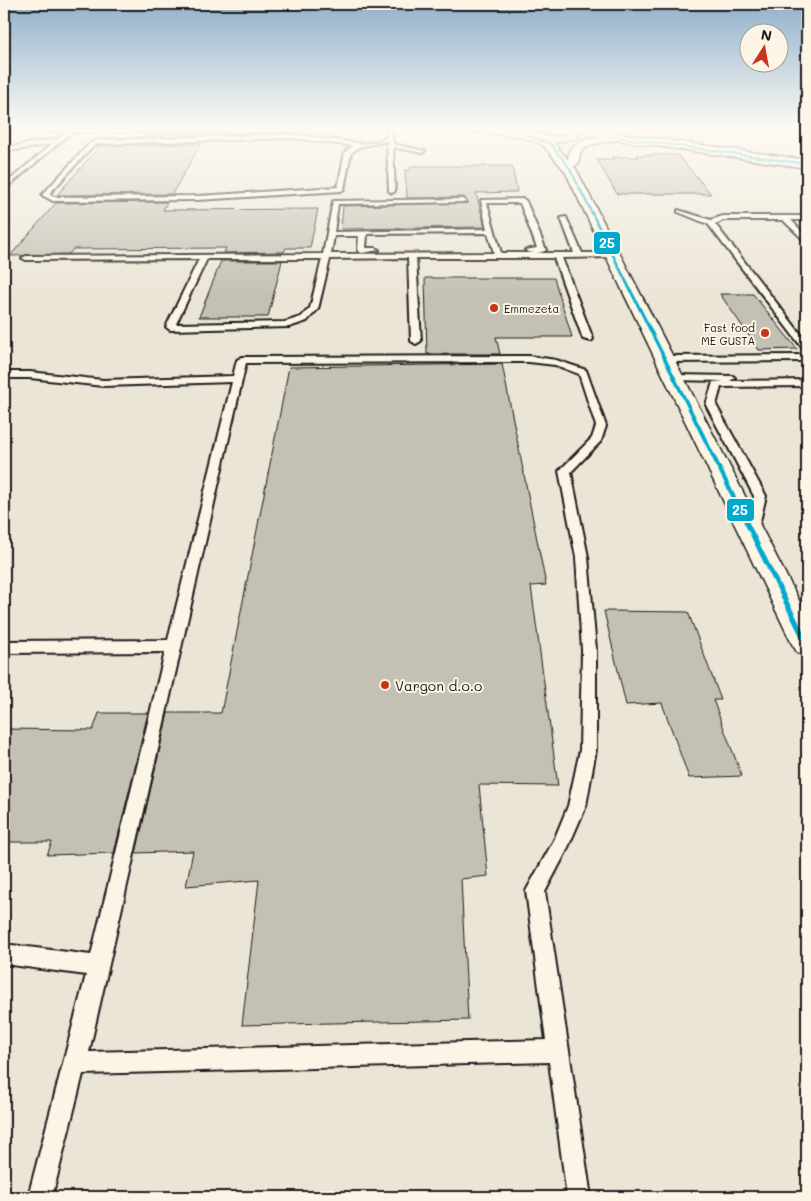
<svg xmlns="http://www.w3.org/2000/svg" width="811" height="1201" viewBox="0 0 811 1201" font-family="Mali,sans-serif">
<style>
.built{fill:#ebe5d6}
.building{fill:#c4c0b3;stroke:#1c1c1c}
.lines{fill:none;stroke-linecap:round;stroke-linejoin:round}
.lane-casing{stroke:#1c1c1c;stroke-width:4}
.street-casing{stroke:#1c1c1c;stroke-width:3}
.secondary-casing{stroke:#1c1c1c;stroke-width:3}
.lane{fill:#fcf5e5;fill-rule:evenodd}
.street{fill:#fcf5e5;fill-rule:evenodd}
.secondary{fill:#fcf5e5;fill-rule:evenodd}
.bus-1-casing{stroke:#fcf5e5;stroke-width:4}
.bus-1{fill:#00a9ce;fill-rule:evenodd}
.poi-dot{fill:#c8321e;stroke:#fcf5e5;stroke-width:2}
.labels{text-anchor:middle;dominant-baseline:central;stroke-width:4;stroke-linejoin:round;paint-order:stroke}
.far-poi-label{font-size:11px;fill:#1c1c1c;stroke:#fcf5e5;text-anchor:start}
.poi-label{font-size:14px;fill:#1c1c1c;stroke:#fcf5e5;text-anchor:start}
.line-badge{stroke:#fcf5e5;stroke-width:2}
.badge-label{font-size:14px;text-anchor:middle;font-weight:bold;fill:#fff}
</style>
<rect width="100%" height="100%" fill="#fcf5e5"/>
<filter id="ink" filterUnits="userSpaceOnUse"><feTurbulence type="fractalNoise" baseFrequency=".02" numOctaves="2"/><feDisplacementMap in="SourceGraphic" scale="10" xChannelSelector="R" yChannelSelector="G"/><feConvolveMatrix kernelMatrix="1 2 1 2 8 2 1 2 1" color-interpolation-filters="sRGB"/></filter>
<g filter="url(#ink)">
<path class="built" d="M4,129H807V1197H4Z"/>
<path class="building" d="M201,144L172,194L57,195L100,146Z
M637,155H678L711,194H617L597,160H613L612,157H639Z
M411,166H512L517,192L476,193L485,227L341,229L343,206L467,203L464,197L407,198L405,170H411Z
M167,202L163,210L318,209L310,248H286L284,252L224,253L226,248L73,249L69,254L10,256L56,203Z
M221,261H282L268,317H199Z
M425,278H554L572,337H496L500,354H427Z
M720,294H753L797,349L759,350Z
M502,364L546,585L531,586L558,786L479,785L488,876L461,879L468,1020L242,1025L259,880L186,886L193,851L136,853L168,713H221L289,367Z
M604,611L688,612L721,700H713L742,776L689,778L662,703L626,705Z
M99,713H148L114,853L47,855L52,842H4V729L93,730Z"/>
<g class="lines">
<defs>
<path id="lane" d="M69,129H75L4,190V185L52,144L4,152V148L57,139Z
M387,129H392L393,144L425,151L422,153L393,147L395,191L392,193L389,191L387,141L359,147L351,153L344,189L341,191L198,200L53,201L42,195L89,144L98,140L292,134L363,144L380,141L387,136ZM292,138L353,146L345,152L338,187L198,196L54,197L49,194L93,146L99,144Z
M464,199L466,202L338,204L334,232L487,229L481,200L523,199L526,201L546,250C541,254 530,254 525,250L537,248L520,203H487L501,253H574L561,218L566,217L582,253H613L617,255L613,257L562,258L593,339L591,341L583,339L554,258H416L421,341L416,344L411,341L408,258L330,259L318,309L307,321L289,327L170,330L166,327L199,259L26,260L22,258L26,256L323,254L333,201ZM488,233L494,253L331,254L334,236H359L358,251L362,253L379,250L375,248H366L367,234ZM207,259H322L310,308L301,317L285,322L176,324Z
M678,210L711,220L723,216H807V220H791L807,237V243L783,220H724L715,224L807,342V351L804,350L708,224L678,212Z
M807,355V361L664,362L659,359L664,356Z
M529,356L556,360L586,370L606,426L601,441L571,472L588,557L596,650V750L586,806L566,852L545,892L591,1197H567L549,1062L83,1074L52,1197H28L86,975L4,964V944L91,955L165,652L4,653V641L168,640L232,382L103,386L30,378H4V372H30L103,380L233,376L237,360L242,357ZM529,362L555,365L579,374L596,426L592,438L559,471L576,557L582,650L580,750L568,806L554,840L526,891L546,1040L89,1052L246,363Z
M673,375L733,376L735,378L730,381L807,380V386L721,387L716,405L766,496L756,538L752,539L746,535L754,496L706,405L713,382L724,381L670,380V376Z"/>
<path id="street" d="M4,129H272L267,132H4Z
M469,129C481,127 521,126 530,134L524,137L474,132Z
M571,129H591L807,160V168L616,140L590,145L580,152L579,163L573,167L567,163L570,149L582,140L599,137L572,131Z"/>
<path id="secondary" d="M515,129C533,127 550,146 571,131V129H581L582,132L576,138L554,143L576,169L807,616V656L797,652L792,644L565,171L542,144L520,136Z"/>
</defs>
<use href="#lane" class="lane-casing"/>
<use href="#street" class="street-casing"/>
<use href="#secondary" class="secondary-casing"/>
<use href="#lane" class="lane"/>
<use href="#street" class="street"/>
<use href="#secondary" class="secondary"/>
<defs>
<path id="bus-1" d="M519,129H521L527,134L552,143L571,169L807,638V647L805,646L804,644L569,169L550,145L525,136Z
M575,129H577L629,138L807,163V165L629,140Z"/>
</defs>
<use href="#bus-1" class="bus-1-casing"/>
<use href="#bus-1" class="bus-1"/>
</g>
</g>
<linearGradient id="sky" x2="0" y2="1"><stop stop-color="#91b0cc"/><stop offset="0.43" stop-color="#fefaf3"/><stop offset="1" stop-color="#fefaf3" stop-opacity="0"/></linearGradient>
<rect width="811" height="297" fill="url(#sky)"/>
<g class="poi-dot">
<circle cx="494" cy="308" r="5"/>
<circle cx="765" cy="333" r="5"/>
<circle cx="385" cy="685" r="5"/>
</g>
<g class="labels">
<g class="far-poi-label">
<text x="504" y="308">Emmezeta</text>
<text x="755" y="327" text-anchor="end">Fast food<tspan x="755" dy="13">ME GUSTA</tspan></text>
</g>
<g class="poi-label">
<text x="395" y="685">Vargon d.o.o</text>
</g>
</g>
<g class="line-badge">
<rect x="593" y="231" width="28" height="24" rx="5" fill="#00a9ce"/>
<rect x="726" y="498" width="29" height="24" rx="5" fill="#00a9ce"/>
</g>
<g class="badge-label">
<text x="607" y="248">25</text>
<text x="740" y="515">25</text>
</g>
<rect width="811" height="1201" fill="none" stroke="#fcf5e5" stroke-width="20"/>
<rect x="10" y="10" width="791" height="1181" fill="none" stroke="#1c1c1c" stroke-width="2" filter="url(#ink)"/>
<g transform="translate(764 48) rotate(11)"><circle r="24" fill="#fcf5e5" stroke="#a29e95"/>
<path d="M0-4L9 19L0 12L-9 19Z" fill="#c8321e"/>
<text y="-8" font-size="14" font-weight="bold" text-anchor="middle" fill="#1c1c1c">N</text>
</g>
</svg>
